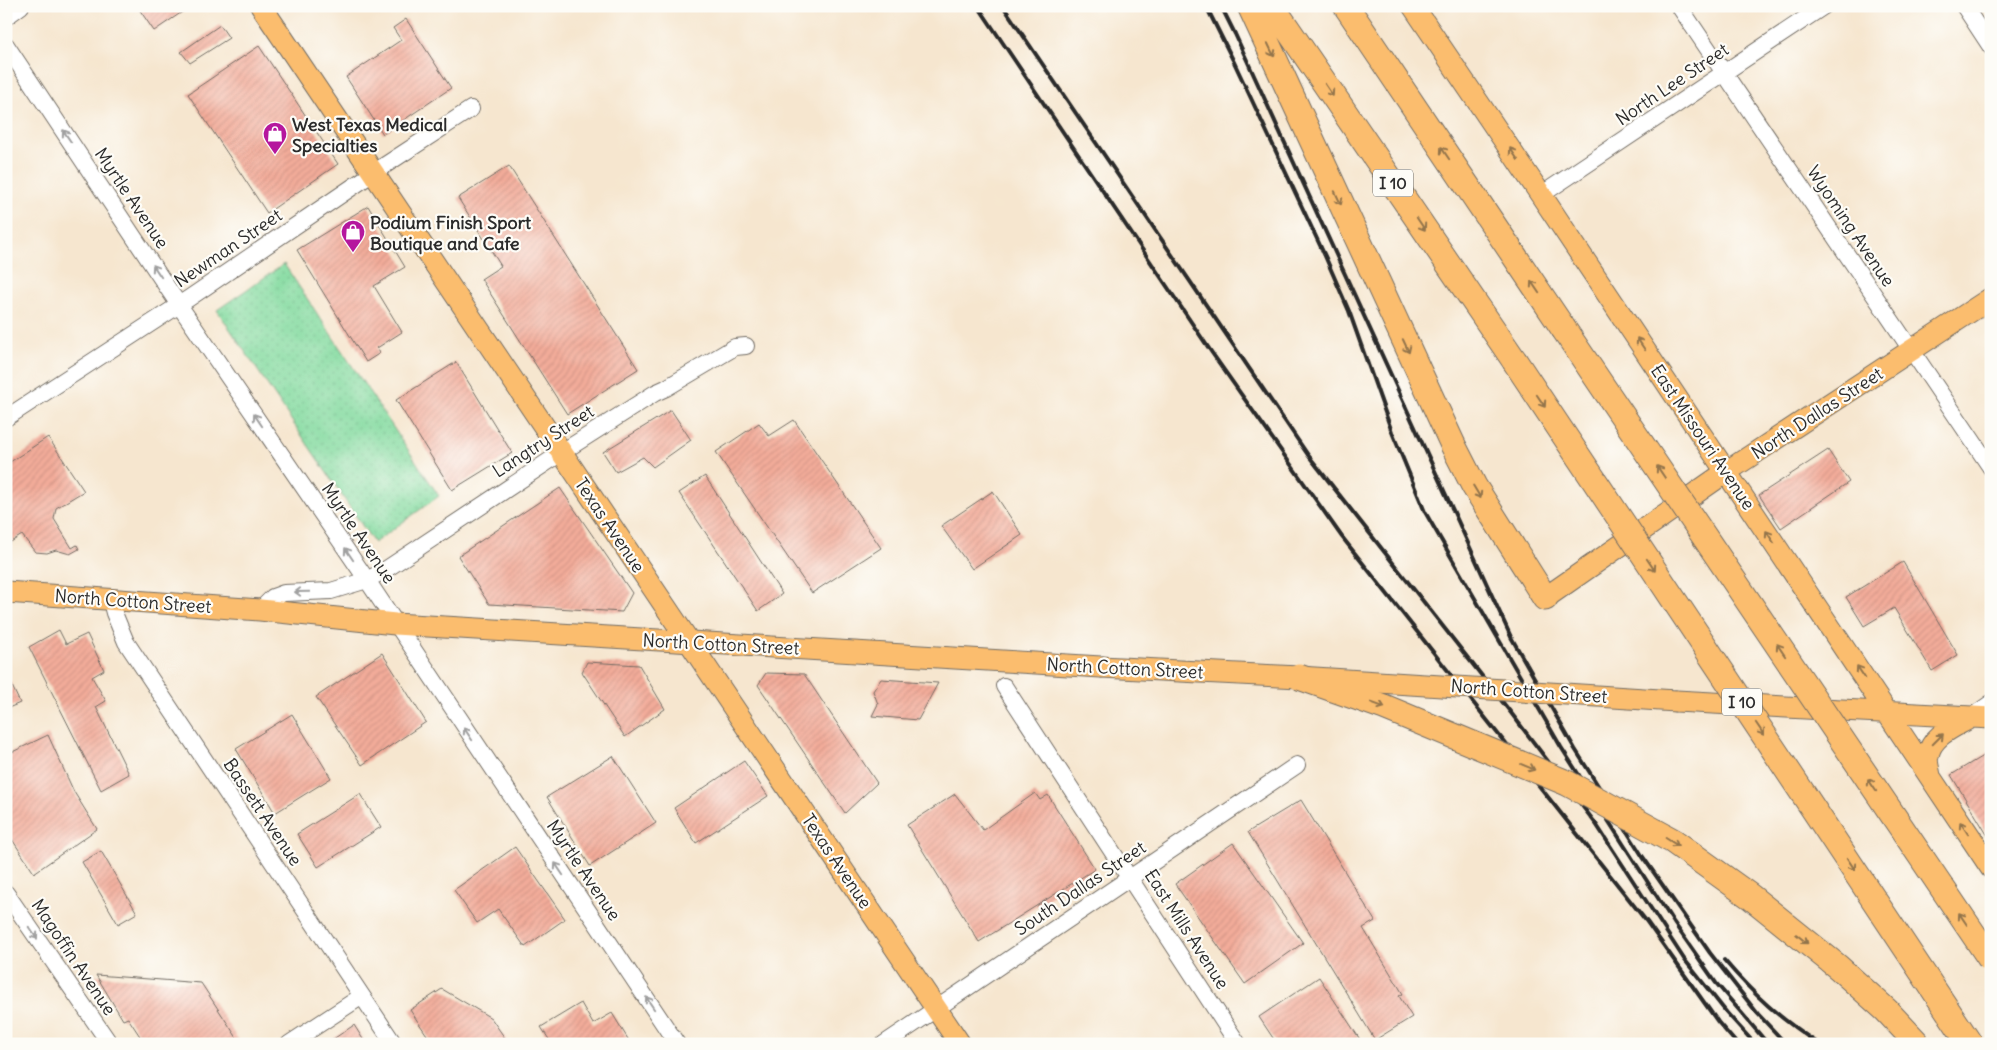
<svg xmlns="http://www.w3.org/2000/svg" width="1997" height="1050" viewBox="0 0 1997 1050" font-family="Delius,sans-serif">
<style>
.grass{fill:url(#grass-dots);stroke:#568265}
.building{fill:url(#building-hatch)}
.lines{fill:none;stroke-linecap:round;stroke-linejoin:round}
.minor-casing{stroke:#726c64;stroke-width:18}
.major-casing{stroke:#726c64;stroke-width:23}
.highway-casing{stroke:#726c64;stroke-width:27}
.minor{stroke:#fff;stroke-width:16}
.major{stroke:#fbbd6e;stroke-width:21}
.highway{stroke:#fbbd6e;stroke-width:25}
.rail{stroke:#2b2b2b;stroke-width:4}
.major-bridge-casing{stroke:#726c64;stroke-width:23;stroke-linecap:butt}
.highway-bridge-casing{stroke:#726c64;stroke-width:27;stroke-linecap:butt}
.major-bridge{stroke:#fbbd6e;stroke-width:21}
.highway-bridge{stroke:#fbbd6e;stroke-width:25}
.oneway{stroke:#93744c}
.oneway2{stroke:#a0a0a0}
.labels{text-anchor:middle;dominant-baseline:central;stroke-width:4.5;stroke-linejoin:round;paint-order:stroke}
.shield{fill:#fdfcf7;stroke:#6a6a68;stroke-width:1}
.shield-label{font-size:16px;font-weight:bold;fill:#2b2b2b}
.street-label{font-size:18px;fill:#2b2b2b;stroke:#fdfcf7}
.poi-label{font-size:18px;font-weight:bold;fill:#2b2b2b;stroke:#fdfcf7;text-anchor:start}
</style>
<defs>
<pattern id="grass-dots" width="8" height="8" patternUnits="userSpaceOnUse" patternTransform="scale(1.25)"><rect width="8" height="8" fill="#82da9f"/><path d="M2 2h.1M6 6h.1" fill="none" stroke="#70bb89" stroke-width="1.8" stroke-linecap="round"/></pattern>
<pattern id="building-hatch" width="6" height="6" patternUnits="userSpaceOnUse" patternTransform="scale(1.25)"><rect width="6" height="6" fill="#f3ac9a"/><path d="M-1 1l2-2M0 6l6-6M5 7l2-2" fill="none" stroke="#d09485"/></pattern>
</defs>
<rect width="100%" height="100%" fill="#fdfcf7"/>
<filter id="ink" filterUnits="userSpaceOnUse"><feTurbulence type="fractalNoise" baseFrequency=".02" numOctaves="2"/><feDisplacementMap in="SourceGraphic" scale="10" xChannelSelector="R" yChannelSelector="G"/><feConvolveMatrix kernelMatrix="1 2 1 2 8 2 1 2 1" color-interpolation-filters="sRGB"/></filter>
<filter id="wash" filterUnits="userSpaceOnUse"><feTurbulence type="fractalNoise" baseFrequency=".0096" numOctaves="4" result="noise"/><feDisplacementMap in="SourceGraphic" scale="20" xChannelSelector="R" yChannelSelector="G"/><feGaussianBlur stdDeviation="1.12" result="paint"/><feColorMatrix in="noise" values="0 0 0 0 0 0 0 0 0 0 0 0 0 0 0 0 0 1.4 0 .05"/><feComposite in="paint" operator="in"/></filter>
<g filter="url(#wash)">
<rect width="100%" height="100%" fill="#f6e6cf"/>
<path class="grass" d="M284,264L439,496L374,543L217,310Z"/>
<g id="blocks">
<path class="building" d="M137,6H191L154,31Z
M406,19L451,88L383,134L346,77L401,40L393,28Z
M220,25L229,38L190,63L181,52Z
M259,46L338,164L267,213L188,94Z
M509,166L638,369L567,414L481,279L501,266L458,198Z
M368,206L405,267L374,286L402,332L377,348L380,353L366,362L297,250Z
M456,362L512,453L452,490L396,400Z
M671,410L691,440L653,467L643,457L616,472L603,452Z
M794,420L881,548L812,593L716,452L759,423L769,436Z
M48,437L84,491L56,508L54,519L72,548L77,545L79,549L70,554L56,550L47,553L35,552L22,535L6,545V457L10,462Z
M1828,450L1849,482L1781,528L1759,495Z
M705,476L782,594L758,611L679,493Z
M560,488L632,593L622,612L489,604L458,556Z
M993,491L1022,535L972,569L941,526Z
M1903,562L1958,655L1932,671L1894,608L1864,626L1846,597Z
M59,630L66,644L87,634L104,670L92,677L106,701L96,707L129,774L101,790L29,647Z
M382,653L426,722L362,765L316,697Z
M587,662L639,665L665,709L625,737L582,672Z
M6,673L20,703L6,709Z
M766,673L804,674L877,783L845,813L758,685Z
M881,679L938,683L918,720L872,716L878,704L873,691Z
M292,714L331,778L275,813L236,749Z
M48,735L74,792L97,829L34,873L6,830V755Z
M1991,751V841L1951,775Z
M613,756L656,823L590,866L547,797Z
M744,761L768,796L696,843L674,808Z
M1035,793L1040,800L1048,795L1095,869L979,942L907,825L955,794L983,830Z
M360,794L381,827L318,867L297,834Z
M1301,800L1375,921L1363,928L1403,994L1399,996L1412,1017L1375,1040L1248,832Z
M1233,843L1303,943L1245,984L1175,884Z
M515,847L565,919L525,947L498,909L477,923L454,890Z
M101,851L137,913L118,924L82,862Z
M96,975L201,983L241,1044H145L128,1018L123,1020Z
M1319,977L1363,1044H1277L1259,1017Z
M442,989L491,1018L509,1044H433L410,1010Z
M581,1003L593,1024L612,1013L631,1044H552L541,1027Z
M354,1025L366,1044H326Z"/>
</g>
</g>
<g filter="url(#ink)">
<use href="#blocks" fill-opacity="0" stroke="#726c64" stroke-width="1"/>
<g class="lines">
<defs>
<path id="minor" d="M1679,6L1991,468
M1964,6L1991,47
M6,17L21,6
M6,45L179,305L367,580L677,1044
M1541,195L1824,6
M6,418L179,305L373,173L471,109
M110,598L114,613L126,642L394,1044
M260,610L273,597L284,593L331,591L367,580L385,570L570,447L655,393L666,388L735,347L746,346
M1004,686L1238,1044
M1971,717L1991,703
M6,893L110,1044
M289,1044L362,996
M884,1044L1297,765"/>
<path id="major" d="M261,6L960,1044
M1413,6L1541,195L1991,868
M6,592L260,610L395,624L1101,667
M1545,598L1726,472L1991,298
M1676,701L1991,718
M1930,776C1929,769 1926,762 1928,756C1931,735 1955,727 1971,717"/>
<path id="highway" d="M1250,6L1453,445L1474,486L1545,598
M1272,6L1514,360
M1346,6L1563,328"/>
</defs>
<use href="#minor" class="minor-casing"/>
<use href="#major" class="major-casing"/>
<use href="#highway" class="highway-casing"/>
<use href="#minor" class="minor"/>
<use href="#major" class="major"/>
<use href="#highway" class="highway"/>
<path class="rail" d="M978,6L1212,353L1342,537L1647,922L1718,1022L1737,1044
M1003,6L1308,455L1508,709L1596,824L1684,959L1727,1013L1755,1044
M1206,6L1233,60L1325,256L1349,311L1392,432L1425,512L1561,747L1674,923L1716,983L1768,1044
M1221,6L1235,34L1511,637L1575,749L1643,857L1710,953L1758,1014L1786,1044
M1724,960C1754,995 1780,1019 1819,1044"/>
<defs>
<path id="major-bridge" d="M1101,667L1299,677L1676,701"/>
<path id="highway-bridge" d="M1563,328L1991,960
M1514,360L1970,1044
M1299,677L1384,707L1567,783L1673,841L1751,897L1838,967L1886,1010L1918,1044"/>
</defs>
<use href="#major-bridge" class="major-bridge-casing"/>
<use href="#highway-bridge" class="highway-bridge-casing"/>
<use href="#major-bridge" class="major-bridge"/>
<use href="#highway-bridge" class="highway-bridge"/>
</g>
<defs><path id="oneway-shaft" d="M-6 0H5M1.5-3L5.5 0L1.5 3" fill="none" stroke-width="1.6" stroke-linecap="round" stroke-linejoin="round" transform="scale(1.25)"/></defs>
<g class="oneway">
<use href="#oneway-shaft" transform="translate(1271 50) rotate(65)"/>
<use href="#oneway-shaft" transform="translate(1329 90) rotate(56)"/>
<use href="#oneway-shaft" transform="translate(1445 153) rotate(-124)"/>
<use href="#oneway-shaft" transform="translate(1514 154) rotate(-124)"/>
<use href="#oneway-shaft" transform="translate(1338 198) rotate(65)"/>
<use href="#oneway-shaft" transform="translate(1421 224) rotate(56)"/>
<use href="#oneway-shaft" transform="translate(1535 287) rotate(-124)"/>
<use href="#oneway-shaft" transform="translate(1641 344) rotate(-124)"/>
<use href="#oneway-shaft" transform="translate(1406 346) rotate(65)"/>
<use href="#oneway-shaft" transform="translate(1541 401) rotate(56)"/>
<use href="#oneway-shaft" transform="translate(1661 472) rotate(-124)"/>
<use href="#oneway-shaft" transform="translate(1477 492) rotate(59)"/>
<use href="#oneway-shaft" transform="translate(1770 537) rotate(-124)"/>
<use href="#oneway-shaft" transform="translate(1651 565) rotate(56)"/>
<use href="#oneway-shaft" transform="translate(1781 650) rotate(-124)"/>
<use href="#oneway-shaft" transform="translate(1861 672) rotate(-124)"/>
<use href="#oneway-shaft" transform="translate(1378 705) rotate(20)"/>
<use href="#oneway-shaft" transform="translate(1760 729) rotate(56)"/>
<use href="#oneway-shaft" transform="translate(1938 739) rotate(-45)"/>
<use href="#oneway-shaft" transform="translate(1528 767) rotate(23)"/>
<use href="#oneway-shaft" transform="translate(1872 785) rotate(-124)"/>
<use href="#oneway-shaft" transform="translate(1964 828) rotate(-123)"/>
<use href="#oneway-shaft" transform="translate(1672 842) rotate(32)"/>
<use href="#oneway-shaft" transform="translate(1851 864) rotate(56)"/>
<use href="#oneway-shaft" transform="translate(1963 919) rotate(-124)"/>
<use href="#oneway-shaft" transform="translate(1802 939) rotate(39)"/>
</g>
<g class="oneway2">
<use href="#oneway-shaft" transform="translate(67 136) rotate(-124)"/>
<use href="#oneway-shaft" transform="translate(157 271) rotate(-124)"/>
<use href="#oneway-shaft" transform="translate(258 420) rotate(-124)"/>
<use href="#oneway-shaft" transform="translate(349 554) rotate(-124)"/>
<use href="#oneway-shaft" transform="translate(302 592) rotate(179)"/>
<use href="#oneway-shaft" transform="translate(468 734) rotate(-124)"/>
<use href="#oneway-shaft" transform="translate(559 869) rotate(-124)"/>
<use href="#oneway-shaft" transform="translate(33 933) rotate(55)"/>
<use href="#oneway-shaft" transform="translate(650 1003) rotate(-124)"/>
</g>
</g>
<defs>
<symbol id="shop-pin" viewBox="-11 -11 22 30"><path d="M0 17L-7.5 6A9.5 9.5 0 1 1 7.5 6Z" fill="#b5179e" stroke="#fdfcf7"/><path d="M-5-2.5h2.3a2.7 3.5 0 0 1 5.4 0H5L5.5 6h-11ZM-1.5-2.5h3a1.5 2.3 0 0 0-3 0Z" fill="#fff"/></symbol>
</defs>
<g fill-rule="evenodd">
<use href="#shop-pin" x="261" y="120" width="28" height="38"/>
<use href="#shop-pin" x="339" y="218" width="28" height="38"/>
</g>
<g class="labels">
<g class="shield">
<rect x="1373" y="169.5" width="40" height="27" rx="4"/>
<rect x="1722" y="688.5" width="40" height="27" rx="4"/>
</g>
<g class="shield-label">
<text x="1393" y="183">I 10</text>
<text x="1742" y="702">I 10</text>
</g>
<g class="street-label">
<text transform="translate(1672 84) rotate(-34)">North Lee Street</text>
<text transform="translate(132 198) rotate(56)">Myrtle Avenue</text>
<text transform="translate(1851 226) rotate(56)">Wyoming Avenue</text>
<text transform="translate(228 248) rotate(-34)">Newman Street</text>
<text transform="translate(1817 413) rotate(-33)">North Dallas Street</text>
<text transform="translate(1703 437) rotate(56)">East Missouri Avenue</text>
<text transform="translate(543 441) rotate(-33)">Langtry Street</text>
<text transform="translate(610 525) rotate(56)">Texas Avenue</text>
<text transform="translate(359 533) rotate(56)">Myrtle Avenue</text>
<text transform="translate(133 601) rotate(4)">North Cotton Street</text>
<text transform="translate(721 644) rotate(3)">North Cotton Street</text>
<text transform="translate(1125 668) rotate(3)">North Cotton Street</text>
<text transform="translate(1529 691) rotate(4)">North Cotton Street</text>
<text transform="translate(263 812) rotate(56)">Bassett Avenue</text>
<text transform="translate(837 861) rotate(56)">Texas Avenue</text>
<text transform="translate(584 870) rotate(56)">Myrtle Avenue</text>
<text transform="translate(1080 888) rotate(-34)">South Dallas Street</text>
<text transform="translate(1187 929) rotate(57)">East Mills Avenue</text>
<text transform="translate(74 957) rotate(56)">Magoffin Avenue</text>
</g>
<g class="poi-label">
<text x="292" y="124">West Texas Medical<tspan x="292" dy="21">Specialties</tspan></text>
<text x="370" y="222">Podium Finish Sport<tspan x="370" dy="21">Boutique and Cafe</tspan></text>
</g>
</g>
<rect width="1997" height="1050" fill="none" stroke="#fdfcf7" stroke-width="25"/>
</svg>
